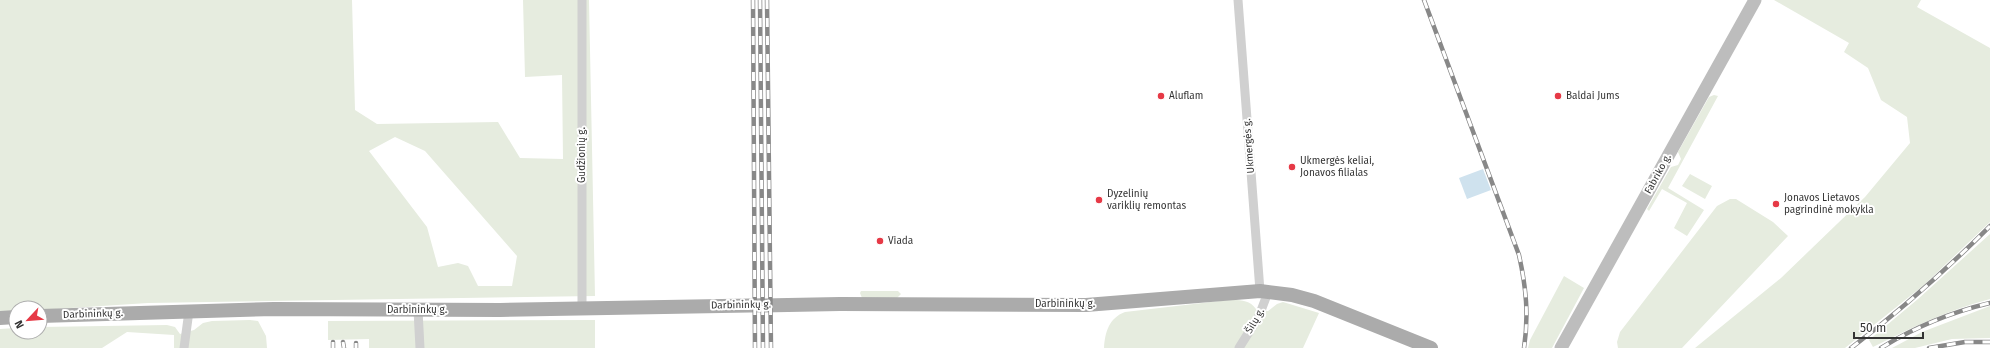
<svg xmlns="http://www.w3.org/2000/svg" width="1990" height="348" viewBox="0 0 1990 348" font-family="'Fira Sans',sans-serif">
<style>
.green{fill:#e6ecdf;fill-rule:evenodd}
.water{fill:#cfe2ee}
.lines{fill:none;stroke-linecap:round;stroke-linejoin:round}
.street{stroke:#d0d0d0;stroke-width:9}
.secondary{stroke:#bdbdbd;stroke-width:13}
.primary{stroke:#ababab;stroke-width:14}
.rail-casing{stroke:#888;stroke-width:4.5}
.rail{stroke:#fff;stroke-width:3;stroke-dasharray:9;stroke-linecap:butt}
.poi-dot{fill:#e63946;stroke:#fff;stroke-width:1.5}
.labels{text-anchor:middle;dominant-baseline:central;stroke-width:4;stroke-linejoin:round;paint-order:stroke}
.poi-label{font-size:10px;fill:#333;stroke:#fff;text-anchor:start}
.street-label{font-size:10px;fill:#333;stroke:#fff}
</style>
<rect width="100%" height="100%" fill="#fff"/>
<path class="green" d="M0,0H352L355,110L377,124L498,122L520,158L563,159L562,75L525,77L523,0H589L595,296L148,303L40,310V308H16V311L0,312ZM395,137L425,151L517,256L512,286H478L468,266L458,263L438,267L427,227L369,151Z
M1774,0H1921L1917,7L1990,48V222L1924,285L1845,348H1695L1781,278L1865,197L1910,143L1907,117L1881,100L1868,68L1844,52L1849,43Z
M1714,95L1718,96L1668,188L1704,210L1687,236L1674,228L1687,203L1662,189L1649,211L1647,209L1671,167L1678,165L1681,159L1678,152L1709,97Z
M1690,174L1712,186L1705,199L1682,186Z
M1730,199H1736L1773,222L1788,236L1682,348H1618L1617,342L1620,332L1717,206Z
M1990,234V299C1948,310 1911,328 1873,347L1869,340L1918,299Z
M1564,276L1584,288L1552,348H1528L1530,340Z
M861,291H898L901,294L897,298H862L860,293Z
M1228,300C1239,300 1249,299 1256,309L1268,311L1277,304L1283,302L1319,313L1303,348H1104C1105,332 1109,318 1125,312Z
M1990,306V338L1952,339L1915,348H1892L1922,332Z
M250,320L258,321L266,336L267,348H174V335L127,332L102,348H0V329L16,328V332H40V327L167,325L175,327L180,334L194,330L203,323L212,321Z
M595,320V348H369V339L328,340V321Z"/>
<path class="water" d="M1483,169L1491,190L1467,199L1459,178Z"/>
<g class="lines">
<path class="street" d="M582,0V309
M1238,0L1260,291
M418,310L420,348
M184,348L189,311
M1239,348L1259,316L1268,292"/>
<path class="secondary" d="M1561,348L1755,0"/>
<path class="primary" d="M40,316L274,309L500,310L840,304L1086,305L1260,291L1292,295L1314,301L1431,348
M0,318L16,317"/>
<defs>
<path id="rail" d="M753,0L755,348
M760,0L763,348
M767,0L771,348
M1424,0L1519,255C1526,287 1529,315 1524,348
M333,342V348
M343,342L344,348
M356,343V348
M1851,348C1900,311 1946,270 1990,226
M1881,348C1915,327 1952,312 1990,303
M1929,348L1965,342H1990"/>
</defs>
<use href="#rail" class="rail-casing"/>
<use href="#rail" class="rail"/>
</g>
<g class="poi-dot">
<circle cx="1161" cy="96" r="4"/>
<circle cx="1558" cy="96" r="4"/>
<circle cx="1292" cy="167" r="4"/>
<circle cx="1099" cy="200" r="4"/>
<circle cx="1776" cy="204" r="4"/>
<circle cx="880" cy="241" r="4"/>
</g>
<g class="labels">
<g class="poi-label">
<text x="1169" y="96">Aluflam</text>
<text x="1566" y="96">Baldai Jums</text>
<text x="1300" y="161">Ukmergės keliai,<tspan x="1300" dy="12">Jonavos filialas</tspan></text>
<text x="1107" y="194">Dyzelinių<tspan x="1107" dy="12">variklių remontas</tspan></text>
<text x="1784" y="198">Jonavos Lietavos<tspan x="1784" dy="12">pagrindinė mokykla</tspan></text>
<text x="888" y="241">Viada</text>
</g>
<g class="street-label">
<text transform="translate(1249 146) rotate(-94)">Ukmergės g.</text>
<text transform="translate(582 155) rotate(-90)">Gudžionių g.</text>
<text transform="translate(1658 174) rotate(-61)">Fabriko g.</text>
<text x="1065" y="304">Darbininkų g.</text>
<text transform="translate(741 305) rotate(-1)">Darbininkų g.</text>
<text x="417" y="310">Darbininkų g.</text>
<text transform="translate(93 314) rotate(-2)">Darbininkų g.</text>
<text transform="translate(1255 321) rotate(-60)">Šilų g.</text>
</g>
</g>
<g transform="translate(28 320) rotate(244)"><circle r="19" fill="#ffffff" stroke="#adadad"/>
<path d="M0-3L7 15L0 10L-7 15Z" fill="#e63946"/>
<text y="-6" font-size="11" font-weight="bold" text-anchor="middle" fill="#333333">N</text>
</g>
<path d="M1854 332v6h69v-6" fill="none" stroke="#333333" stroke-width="2"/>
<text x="1860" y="332" font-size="12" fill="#333333" stroke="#ffffff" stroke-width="3" paint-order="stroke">50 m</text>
</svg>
